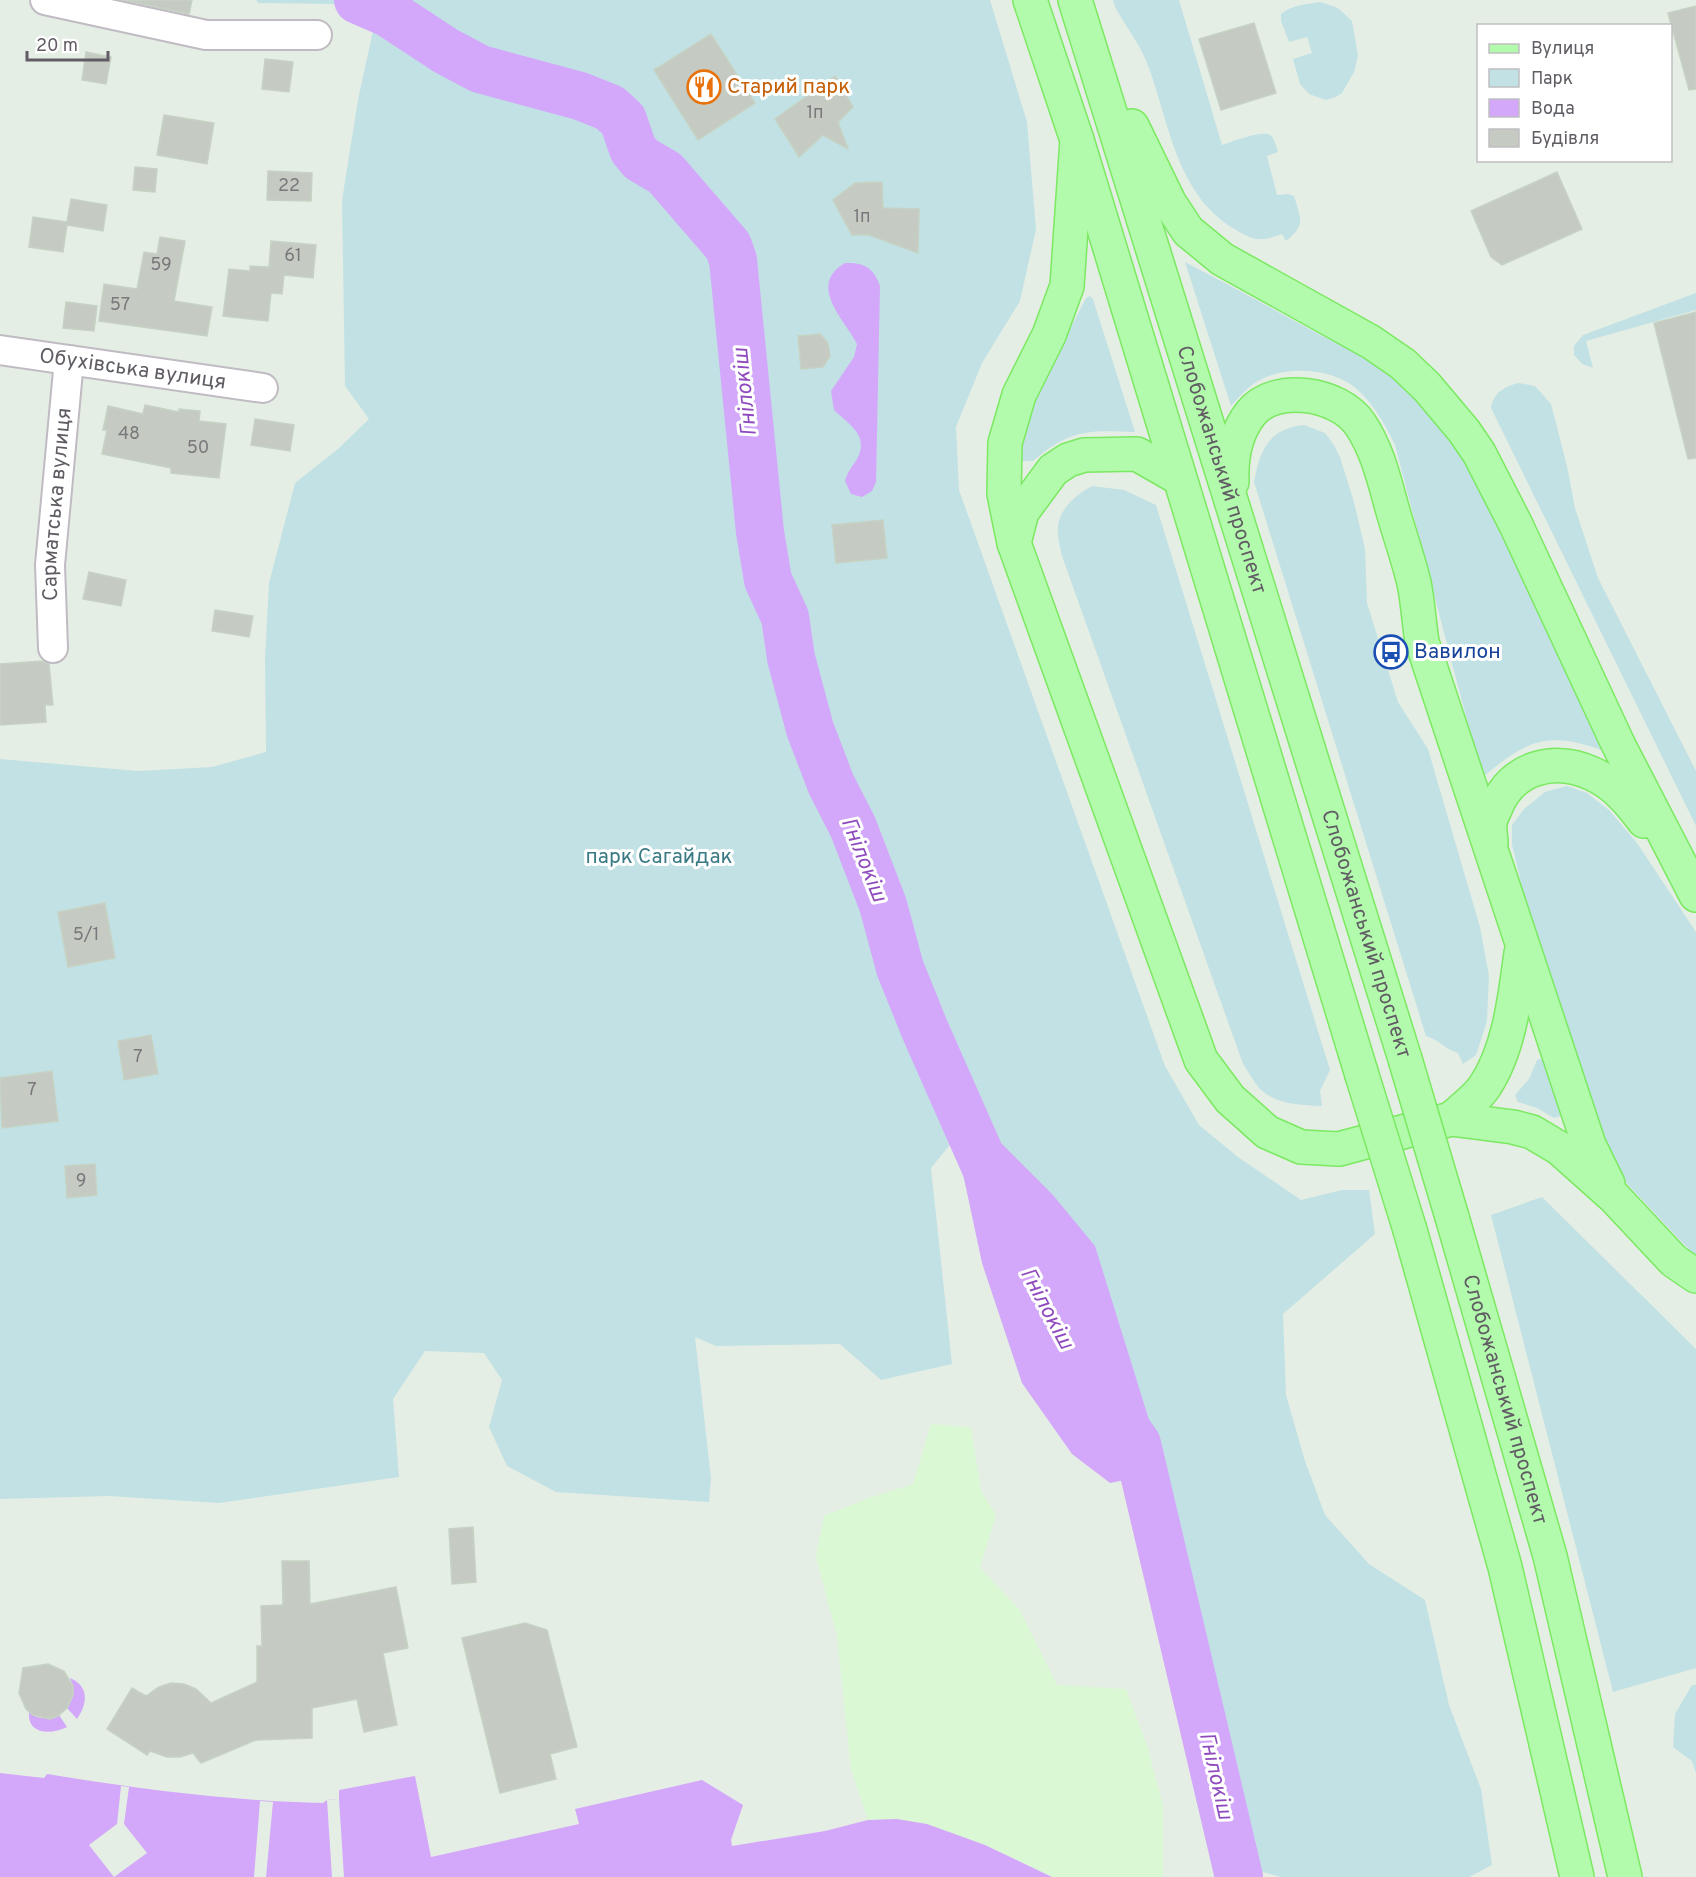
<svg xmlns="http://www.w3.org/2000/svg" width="1696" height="1877" viewBox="0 0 1696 1877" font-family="Overpass,sans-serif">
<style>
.green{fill:#c2e1e4}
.sand{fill:#daf8d4}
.water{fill:#d3a8fa}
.pier{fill:#e5eee4}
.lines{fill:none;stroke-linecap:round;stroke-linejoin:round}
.river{stroke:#d3a8fa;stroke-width:48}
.building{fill:#c5cbc2;stroke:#c6d2c3;stroke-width:1.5}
.street-casing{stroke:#c0bbc2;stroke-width:32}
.primary-casing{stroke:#7be961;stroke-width:36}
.street{stroke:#fff;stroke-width:28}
.primary{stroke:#b2faac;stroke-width:33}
.primary-bridge-casing{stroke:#7be961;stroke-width:36;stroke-linecap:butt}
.primary-bridge{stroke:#b2faac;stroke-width:33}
.labels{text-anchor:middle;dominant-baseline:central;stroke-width:6;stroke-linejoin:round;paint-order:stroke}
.number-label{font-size:18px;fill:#7a787c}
.food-label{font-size:21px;fill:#c56008;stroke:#fff;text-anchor:start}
.street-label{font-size:21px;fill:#615c64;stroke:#fff}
.transit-label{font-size:21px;fill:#164399;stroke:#fff;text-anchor:start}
.park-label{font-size:21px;fill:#3a7a84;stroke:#fff}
.water-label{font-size:22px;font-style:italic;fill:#8f4bbd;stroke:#fff}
</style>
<rect width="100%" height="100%" fill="#e5eee4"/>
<path class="green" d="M256,0H990L1027,122L1036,229L1020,301L982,363L956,427L959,490L1165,1066L1199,1125L1238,1157L1301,1200L1342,1190H1369L1375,1234L1283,1314L1286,1395L1305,1461L1325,1515L1369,1564L1425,1600L1449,1705L1481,1789L1492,1865L1469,1877H1281L1259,1871L1232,1773L1160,1473L1154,1436L1124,1344L967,1124L931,1168L952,1364L881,1380L840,1344L716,1346L695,1337L711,1478L709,1502L556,1492L507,1466L489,1427L502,1380L484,1353L425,1351L393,1399L399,1477L219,1503L109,1496L0,1499V759L138,771L212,767L266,752L265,658L269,583L295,483L338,449L369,419L345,386L342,200L358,100L375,21L338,4L258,3Z
M1113,0H1179L1222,145C1232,142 1261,130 1270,135C1275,138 1276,147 1278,152L1267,156L1277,195L1288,194L1294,196C1301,219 1306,225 1286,241L1282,234C1259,243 1252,240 1231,227C1177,192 1169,124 1149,68C1142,47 1126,27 1115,7Z
M1321,2L1338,8L1352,21L1358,56L1354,72L1342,93L1336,97L1326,100L1309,94L1300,84L1293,59L1312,53L1307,37L1289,42L1281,21V14C1292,5 1307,4 1321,2Z
M1185,262C1227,284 1268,306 1309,329C1342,346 1377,363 1405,388C1461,437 1492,510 1523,575C1551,632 1579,689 1607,746L1601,750C1546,730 1524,742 1482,778L1395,445C1385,425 1375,406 1359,391C1336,369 1290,365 1262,379C1249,385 1240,396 1231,406Z
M1696,293V310L1586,341L1593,368L1582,364L1574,355V346L1583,335Z
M1090,296L1093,299L1135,432C1089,430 1070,429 1033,461H1020L1024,417L1086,298Z
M1519,383L1535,386L1551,404L1567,466L1575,508L1598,578L1696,771V826L1491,408C1493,393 1505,386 1519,383Z
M1304,425L1325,433L1334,445L1340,457L1354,502L1365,549L1367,603L1398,702L1428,749L1480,927L1489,976L1487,1021L1476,1055L1463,1064L1458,1053C1445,1049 1439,1040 1426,1036L1254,482C1260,450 1268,429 1304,425Z
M1092,486L1124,490L1156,505L1330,1070L1320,1091L1322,1106C1300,1105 1276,1105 1259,1088C1253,1081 1248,1071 1243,1064L1062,556C1060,547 1057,535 1058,526C1060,508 1077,494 1092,486Z
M1567,786L1587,793L1609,810L1637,843L1696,932V1257L1617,1173L1594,1123L1533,932L1512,845V825L1524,809L1545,792Z
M1543,1058L1561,1116L1554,1118L1537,1108L1518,1102L1515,1095L1529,1079L1537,1060Z
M1542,1197L1696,1349V1668L1613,1692L1491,1215Z
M1692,1685H1696V1773L1692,1761L1673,1747L1675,1714Z"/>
<path class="sand" d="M931,1424L971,1427L981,1491L996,1515L980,1568L1019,1609L1057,1685L1126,1689L1147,1746L1163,1806V1877H1052L985,1845L897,1819L868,1820L851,1770L837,1636L816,1557L824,1516L866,1499L913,1484Z"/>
<path class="water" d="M845,263C864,262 874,268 880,286L876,482L872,491L862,497L851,494L845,481C847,473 852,467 857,459C870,435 848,424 834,410L831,391L854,357L857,344C844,319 807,285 845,263Z
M967,1123L1002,1144L1053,1195L1095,1246L1154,1436L1160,1473L1110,1483L1072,1454L1022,1383L982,1263L959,1155Z
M70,1678C89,1686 88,1703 77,1719L67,1708C74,1698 74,1689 70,1678Z
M29,1712C38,1720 48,1719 59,1715L67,1727C51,1735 27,1735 29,1712Z
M0,1773L44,1778L47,1774C138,1789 231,1801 323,1803L327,1800L339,1799V1790L415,1776L431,1857L579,1824L575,1809L702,1780L743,1805L731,1840L732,1846L825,1831L868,1820L897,1819L927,1824L985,1845L1052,1877H0Z"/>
<path class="pier" d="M121,1786L129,1787L124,1824L147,1853L114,1877L89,1845L117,1824Z
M339,1799L344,1877H332L327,1800Z
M260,1801L273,1802L266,1877H254Z"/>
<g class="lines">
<path class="river" d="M358,0L388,13L446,51L480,69L580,96L610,108L623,120L633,149L641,159L665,173L728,246L733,260L760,532L768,580L785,617L791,658L810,729L831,784L853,827L883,905L900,968L925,1030L993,1184
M1118,1417L1137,1444L1239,1877"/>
</g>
<path class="building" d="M123,0H192L189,14Z
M1696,6V89L1689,90L1668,13Z
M1254,23L1276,93L1221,110L1199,39Z
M711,34L755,103L698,140L654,70Z
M86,52L111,57L106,84L82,80Z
M265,59L293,62L289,92L262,89Z
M835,76L853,107L838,122L848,149L823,135L799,157L775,119Z
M164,115L214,123L207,164L157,155Z
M135,167L157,169L155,192L133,190Z
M268,171L312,173L311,201L267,200Z
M1557,172L1582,229L1502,265L1491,257L1471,211Z
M882,182L883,208L919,209L918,253L869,235H852L833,200L855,183Z
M71,199L107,205L103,231L67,225L63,252L29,247L33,217L67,222Z
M160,237L185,241L174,301L212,307L207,336L99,321L104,284L137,289L144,252L157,254Z
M271,241L316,245L313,278L284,275L282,294L271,293L268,321L223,316L229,269L250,271V266L269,267Z
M66,302L97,306L94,331L63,328Z
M1696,312V458L1688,459L1654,323Z
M820,334L828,343L830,356L823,367L801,369L798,336Z
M145,405L179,412V409L200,411L199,421L226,424L219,478L171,473V468L102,454L107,430H103L108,406L143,414Z
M255,419L294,425L290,451L251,445Z
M883,520L887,558L836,563L832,525Z
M89,572L126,580L121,606L83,599Z
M215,610L253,616L249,637L212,631Z
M43,661L49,664L53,705H45L46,722L0,725V664Z
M105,903L115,958L68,967L58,912Z
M151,1035L158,1074L124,1080L118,1041Z
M52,1071L58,1121L2,1128L0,1078Z
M95,1164L97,1195L67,1198L65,1166Z
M473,1527L476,1582L452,1584L449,1529Z
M282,1561H309L310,1604L396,1587L408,1648L383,1653L397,1725L364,1732L357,1699L312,1708V1738L256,1740L201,1763L193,1753L180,1757H167L150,1751L147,1755L107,1729L132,1688L146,1696L159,1687L171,1683L184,1684L196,1689L211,1703L257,1682V1646H262L261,1606L283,1605Z
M525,1623L547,1630L577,1747L550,1754L556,1779L500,1793L462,1638Z
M48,1664L64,1671L73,1686V1695L67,1708L58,1716L50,1719L33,1715L26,1709L19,1693L23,1668Z"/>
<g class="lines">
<defs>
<g id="street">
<path d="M45,0L206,35H317"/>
<path id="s1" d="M0,350L263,388"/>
<path id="s2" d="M53,648L50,565L69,360"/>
</g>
<g id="primary">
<path d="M1030,0L1077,140L1361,1072"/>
<path id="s3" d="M1075,0L1405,1059"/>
<path d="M1132,126L1169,202L1188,231L1222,259L1371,342L1403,364L1427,387L1464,431L1479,453L1516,525L1619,746L1696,895"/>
<path d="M1077,140L1067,286L1049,335L1019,395L1005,443L1004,494L1014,543L1201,1060L1230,1099L1267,1132L1301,1147L1339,1149L1451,1119L1513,1127L1532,1132L1559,1148L1614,1197L1674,1261L1696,1276"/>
<path d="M1232,482C1231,458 1235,433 1251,413C1275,383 1339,393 1360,424C1377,449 1384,479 1392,508C1399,533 1408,558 1414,583C1418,602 1419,623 1422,642L1589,1145L1608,1184"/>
<path d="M1014,543L1022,512L1053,470L1068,460L1084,455L1137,454L1179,478"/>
<path d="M1491,843C1491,837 1489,830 1490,824C1490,819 1494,812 1496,807C1512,767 1555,756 1593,774C1615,784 1630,802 1644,821"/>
<path d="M1451,1119C1462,1109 1477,1098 1485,1086C1510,1048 1515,996 1521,953"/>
<path id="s4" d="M1452,1217L1550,1556L1625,1877"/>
<path d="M1410,1230L1505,1567L1577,1877"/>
</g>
</defs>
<use href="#street" class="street-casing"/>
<use href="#primary" class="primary-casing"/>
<use href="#street" class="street"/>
<use href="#primary" class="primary"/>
<defs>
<path id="primary-bridge" d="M1405,1059L1452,1217
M1361,1072L1410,1230"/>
</defs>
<use href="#primary-bridge" class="primary-bridge-casing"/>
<use href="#primary-bridge" class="primary-bridge"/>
</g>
<defs>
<symbol id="restaurant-ring" viewBox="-11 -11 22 22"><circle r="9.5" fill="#fff" stroke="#e8710a" stroke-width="1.5"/><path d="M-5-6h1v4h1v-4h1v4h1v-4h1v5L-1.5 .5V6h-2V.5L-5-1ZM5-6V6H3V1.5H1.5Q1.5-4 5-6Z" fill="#e8710a"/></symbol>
<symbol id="bus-ring" viewBox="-11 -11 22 22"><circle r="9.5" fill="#fff" stroke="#1a4fb4" stroke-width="1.5"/><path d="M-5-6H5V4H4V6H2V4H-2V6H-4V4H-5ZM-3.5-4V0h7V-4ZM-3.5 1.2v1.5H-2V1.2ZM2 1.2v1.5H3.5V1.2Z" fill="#1a4fb4"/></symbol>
</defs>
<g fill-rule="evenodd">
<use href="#restaurant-ring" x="685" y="68" width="38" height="38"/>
<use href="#bus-ring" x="1372" y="633" width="38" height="38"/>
</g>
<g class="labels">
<g class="number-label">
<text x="815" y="113">1п</text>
<text x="289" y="186">22</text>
<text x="862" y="217">1п</text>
<text x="293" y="256">61</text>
<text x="161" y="265">59</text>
<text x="120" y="305">57</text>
<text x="129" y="434">48</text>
<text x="198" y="448">50</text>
<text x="86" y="935">5/1</text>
<text x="138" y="1057">7</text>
<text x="32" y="1090">7</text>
<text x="81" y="1181">9</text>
</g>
<g class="food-label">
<text x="727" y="87">Старий парк</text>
</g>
<g class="street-label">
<text stroke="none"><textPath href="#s1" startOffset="134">Обухівська вулиця</textPath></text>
<text stroke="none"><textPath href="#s3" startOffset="492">Слобожанський проспект</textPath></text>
<text stroke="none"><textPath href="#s2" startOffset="144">Сарматська вулиця</textPath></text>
<text stroke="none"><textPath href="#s3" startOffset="978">Слобожанський проспект</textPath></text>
<text stroke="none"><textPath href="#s4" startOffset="190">Слобожанський проспект</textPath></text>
</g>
<g class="transit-label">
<text x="1414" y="652">Вавилон</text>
</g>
<g class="park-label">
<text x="659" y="857">парк Сагайдак</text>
</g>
<g class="water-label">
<text transform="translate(746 392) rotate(-96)">Гнілокіш</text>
<text transform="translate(863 860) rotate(68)">Гнілокіш</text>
<text transform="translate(1046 1309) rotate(62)">Гнілокіш</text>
<text transform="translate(1215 1776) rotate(77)">Гнілокіш</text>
</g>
</g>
<rect x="1477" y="24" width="195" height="138" fill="#ffffff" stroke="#c0bec1" stroke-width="1.5"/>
<rect x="1489" y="44" width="30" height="9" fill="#b2faac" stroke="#c0bec1" stroke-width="1.5"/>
<text x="1531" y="54" font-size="18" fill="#615c64">Вулиця</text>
<rect x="1489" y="69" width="30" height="18" fill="#c2e1e4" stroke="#c0bec1" stroke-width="1.5"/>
<text x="1531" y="84" font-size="18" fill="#615c64">Парк</text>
<rect x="1489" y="99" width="30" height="18" fill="#d3a8fa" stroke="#c0bec1" stroke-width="1.5"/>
<text x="1531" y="114" font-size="18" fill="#615c64">Вода</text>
<rect x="1489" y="129" width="30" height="18" fill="#c5cbc2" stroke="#c0bec1" stroke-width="1.5"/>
<text x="1531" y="144" font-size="18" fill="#615c64">Будівля</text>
<path d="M27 51v9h81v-9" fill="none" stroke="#615c64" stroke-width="3"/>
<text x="36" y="51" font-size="18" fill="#615c64" stroke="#ffffff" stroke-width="4.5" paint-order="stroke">20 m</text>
</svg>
